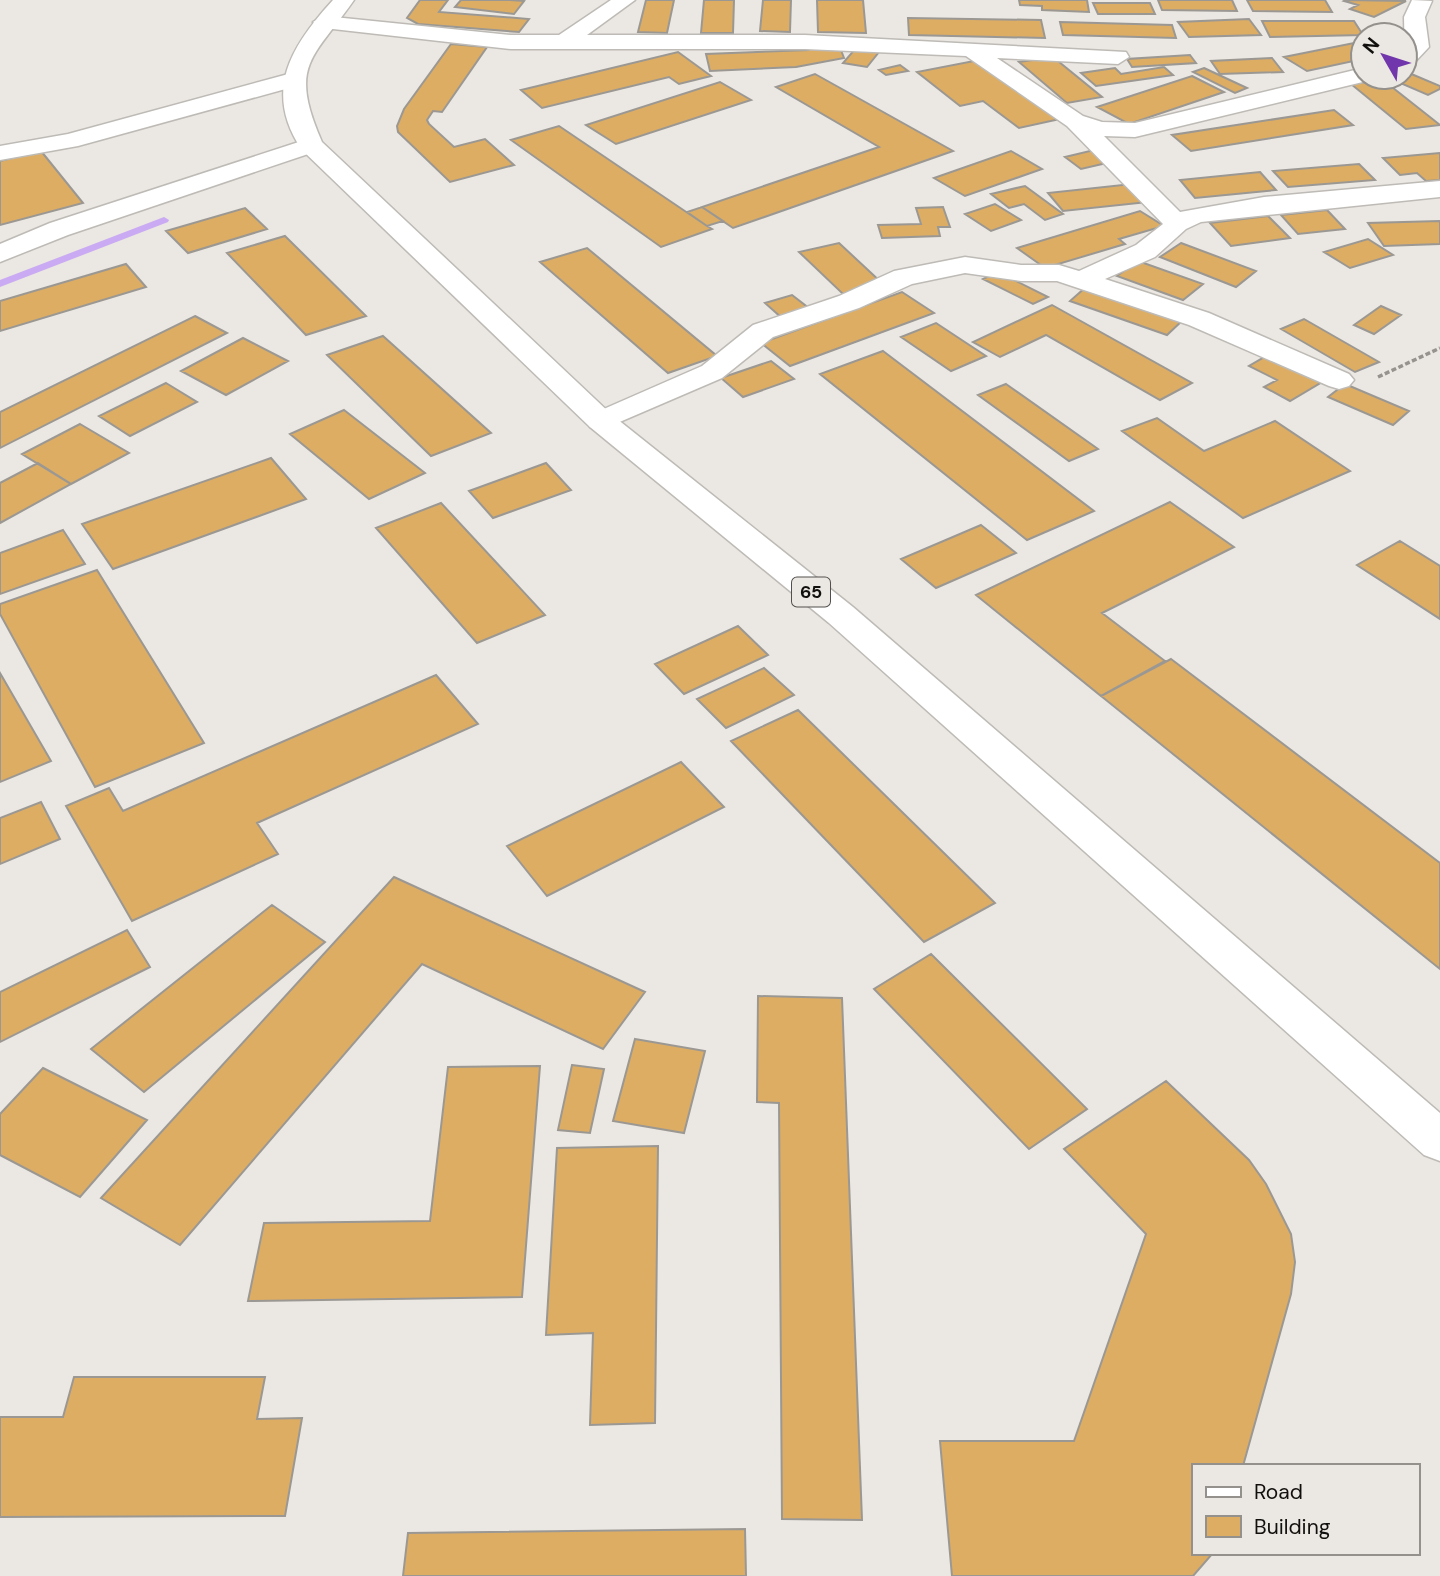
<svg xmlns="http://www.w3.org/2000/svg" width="1440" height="1576" viewBox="0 0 1440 1576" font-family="'DM Sans',sans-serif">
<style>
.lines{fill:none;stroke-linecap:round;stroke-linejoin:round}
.stream{fill:#c9aaf3;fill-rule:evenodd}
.building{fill:#ddad64;stroke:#9b9893;stroke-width:2}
.minor-casing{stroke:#bebbb6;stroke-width:3}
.major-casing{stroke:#bebbb6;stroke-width:3}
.path{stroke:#96938f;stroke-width:3.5;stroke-dasharray:5 2.5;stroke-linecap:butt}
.minor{fill:#fff;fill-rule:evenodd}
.major{fill:#fff;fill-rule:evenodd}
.labels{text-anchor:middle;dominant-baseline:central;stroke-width:5;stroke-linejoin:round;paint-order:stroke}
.shield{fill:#ebe7e2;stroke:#52504e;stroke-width:2}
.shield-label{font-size:18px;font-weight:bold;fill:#11100e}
</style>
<rect width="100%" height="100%" fill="#ebe7e2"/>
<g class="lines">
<path class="stream" d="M164,217L169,220L168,222L0,287V280Z"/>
</g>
<path class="building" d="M420,0H448L439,12L529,19L519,32L418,24L407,18Z
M461,0H510L524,1L514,14L455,7Z
M646,0H674L667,33L638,32Z
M704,0H734L733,33H701Z
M763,0H791L790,32L760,31Z
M817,0H863L866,33L818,32Z
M1019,0H1087L1089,12L1042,10V6L1020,5Z
M1158,0H1232L1237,11L1162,10Z
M1247,0H1325L1332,12L1253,11Z
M1344,1L1346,0L1406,1L1374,17L1350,9L1358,5Z
M1093,3H1150L1155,14H1098Z
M908,18L1041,20L1045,38L909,35Z
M1249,19L1261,35L1189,37L1178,22Z
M1262,21H1354L1363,35L1270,37Z
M1060,22L1172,25L1176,38L1063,35Z
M1359,42L1363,44V59L1307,71L1284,57Z
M451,44L487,47L442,112L433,111L427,120L429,124L454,147L485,139L514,165L450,182L398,132L397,126L404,109Z
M839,45L844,58L796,67L710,71L706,54L808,50L806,46Z
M856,48L879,52L867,67L843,63Z
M678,52L711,76L679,84L669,77L542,108L521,90Z
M1190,55L1196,63L1132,67L1127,59Z
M1053,57L1102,97L1067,103L1019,62Z
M1272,58L1283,72L1220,74L1211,61Z
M979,60L1060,119L1019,128L983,101L960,106L917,72Z
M900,65L908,71L886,75L879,70Z
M1164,67L1173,75L1096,86L1081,73L1115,68L1121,74Z
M1204,68L1247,88L1235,93L1193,72Z
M1409,73L1440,86V89L1428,95L1391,79L1405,77Z
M815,74L953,151L733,228L702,207L879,147L776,87Z
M1192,76L1224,92L1129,124L1097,107Z
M1383,80L1440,125L1406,129L1351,84Z
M720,82L751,100L616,144L586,125Z
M1334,110L1353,125L1191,151L1172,135Z
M559,126L707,226L712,229L661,247L511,140Z
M1094,150L1111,162L1081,169L1065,157Z
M41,151L83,203L0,225V161Z
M1011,151L1042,169L965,196L934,178Z
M1440,153V180L1426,181L1417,173L1400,175L1383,158Z
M1359,164L1375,180L1288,187L1273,171Z
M1260,172L1276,190L1195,198L1180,180Z
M1132,184L1148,202L1063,211L1048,193Z
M1025,186L1063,214L1045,220L1024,204L1009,208L991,194Z
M995,204L1021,220L991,231L965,214Z
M702,207L723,221L707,226L687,212Z
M943,207L950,227H938L940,236L882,238L878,225L921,224L916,208Z
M245,208L267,229L188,253L166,231Z
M1327,210L1345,229L1298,234L1281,215Z
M1140,211L1164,226L1119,239L1125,244L1045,268L1017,248Z
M1268,216L1290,238L1231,246L1210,223Z
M1440,221V244L1384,246L1368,223Z
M285,236L366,316L306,335L227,253Z
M1368,239L1393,255L1350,268L1324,252Z
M839,243L883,284L843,294L799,252Z
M1181,243L1256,271L1236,287L1160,257Z
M587,248L717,356L668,373L540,262Z
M1138,261L1203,284L1183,300L1117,276Z
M126,264L146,287L0,331V301Z
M998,272L1048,297L1033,304L983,279Z
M1086,287L1183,320L1167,335L1070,301Z
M902,292L934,313L790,366L761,343Z
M792,295L810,309L782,318L765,303Z
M1052,305L1192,383L1160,400L1046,335L1000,357L973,342Z
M1381,306L1401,315L1374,334L1354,325Z
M195,316L227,333L0,448V412Z
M1304,319L1379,362L1355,372L1281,329Z
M936,323L986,356L951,371L901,337Z
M383,336L491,433L431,456L327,355Z
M243,338L288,361L226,395L181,371Z
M883,351L1094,511L1027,540L820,374Z
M1268,355L1322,382L1290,401L1264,387L1277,380L1249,366Z
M771,361L794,379L743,397L721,378Z
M166,383L197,402L130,436L99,416Z
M1006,384L1098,449L1069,461L978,395Z
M1345,384L1409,411L1393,425L1328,397Z
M344,410L425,473L369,499L290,434Z
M1157,418L1204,451L1275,421L1350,471L1243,518L1122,431Z
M80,424L129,453L71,484L22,454Z
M271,458L306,499L113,569L82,524Z
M38,463L71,484L0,523V483Z
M546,463L571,490L493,518L469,491Z
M1170,502L1234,547L1102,613L1165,661L1101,696L976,595Z
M441,503L545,615L477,643L376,528Z
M981,525L1016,553L936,588L901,559Z
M63,530L85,564L0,594V553Z
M1400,541L1440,566V619L1357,565Z
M97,570L204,743L95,787L0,614V604Z
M738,626L768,655L684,694L655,664Z
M1171,659L1440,863V969L1101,696Z
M764,668L794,695L726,728L697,699Z
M0,673L51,761L0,782Z
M436,675L478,724L257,823L278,854L132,921L66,806L109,788L123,811Z
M798,710L995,903L924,942L731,741Z
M681,762L724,807L547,896L507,846Z
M41,802L60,839L0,864V818Z
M394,877L645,992L603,1049L422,964L180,1245L101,1198Z
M272,905L325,942L144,1092L91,1049Z
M127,930L150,967L0,1042V992Z
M931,954L1087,1109L1029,1149L874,989Z
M758,996L842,998L862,1520L782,1519L779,1103L757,1102Z
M635,1039L705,1051L684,1133L613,1121Z
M572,1065L604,1069L590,1133L558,1130Z
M540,1066L522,1297L248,1301L264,1223L430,1221L448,1067Z
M43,1068L147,1120L80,1197L0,1155V1114Z
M1166,1081L1249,1160L1266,1184L1291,1234L1295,1262L1291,1294L1243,1466H1193V1553H1213L1193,1576H952L940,1441H1074L1146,1234L1064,1149Z
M658,1146L655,1423L590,1425L593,1333L546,1335L557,1148Z
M74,1377H265L257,1419L302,1418L285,1516L0,1517V1417H63Z
M745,1529L746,1576H403L408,1533Z"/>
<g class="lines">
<defs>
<path id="minor" d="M611,0H635L587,35H805L1126,52L1129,57L1118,64L997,58L1083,116L1102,122L1135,123L1363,68V77H1373L1371,80L1135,137L1104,136L1180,212L1264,197L1440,181V197L1201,222L1186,229L1155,257L1105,279L1209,313L1349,374L1354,380L1349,386L1339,389L1329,386L1189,325L1057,281H1021L965,273L912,284L859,308L773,337L722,378L601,430L590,427L586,421L590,415L702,366L753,325L839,296L894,271L965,257L1021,265H1059L1079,271L1136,245L1163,224L1067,126L966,56L805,49H511L324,28L313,22L324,16L511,35H559Z
M1412,0L1432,1L1425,17L1429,47L1413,64L1405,66L1404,17Z
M292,73L300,75L303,80L300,85L78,146L0,160V146L68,134Z
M311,138L320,140L323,145L320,150L68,235L0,262V244L50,223Z"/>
<path id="major" d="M333,0H354C313,59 288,64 322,142L612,415L853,607L1440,1113V1161L1424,1155L829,623L590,427L302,150C262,91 292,45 333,0Z"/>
</defs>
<use href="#minor" class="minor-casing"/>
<use href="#major" class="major-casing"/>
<path class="path" d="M1378,377L1440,348"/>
<use href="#minor" class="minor"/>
<use href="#major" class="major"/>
</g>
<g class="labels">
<rect class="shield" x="792" y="577.5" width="38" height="29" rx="5"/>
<g class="shield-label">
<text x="811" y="592">65</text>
</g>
</g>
<rect x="1192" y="1464" width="228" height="91" fill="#ebe7e2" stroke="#94918d" stroke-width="2"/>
<rect x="1206" y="1487" width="35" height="10" fill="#ffffff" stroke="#94918d" stroke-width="2"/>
<text x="1254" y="1499" font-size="21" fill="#11100e">Road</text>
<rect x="1206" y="1516" width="35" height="21" fill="#ddad64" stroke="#94918d" stroke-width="2"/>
<text x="1254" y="1534" font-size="21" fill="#11100e">Building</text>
<g transform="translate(1384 56) rotate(309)"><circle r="33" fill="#ebe7e2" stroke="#94918d" stroke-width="2"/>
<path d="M0-5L12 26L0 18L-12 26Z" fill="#7136ab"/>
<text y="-10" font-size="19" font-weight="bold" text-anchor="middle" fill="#11100e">N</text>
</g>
</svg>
